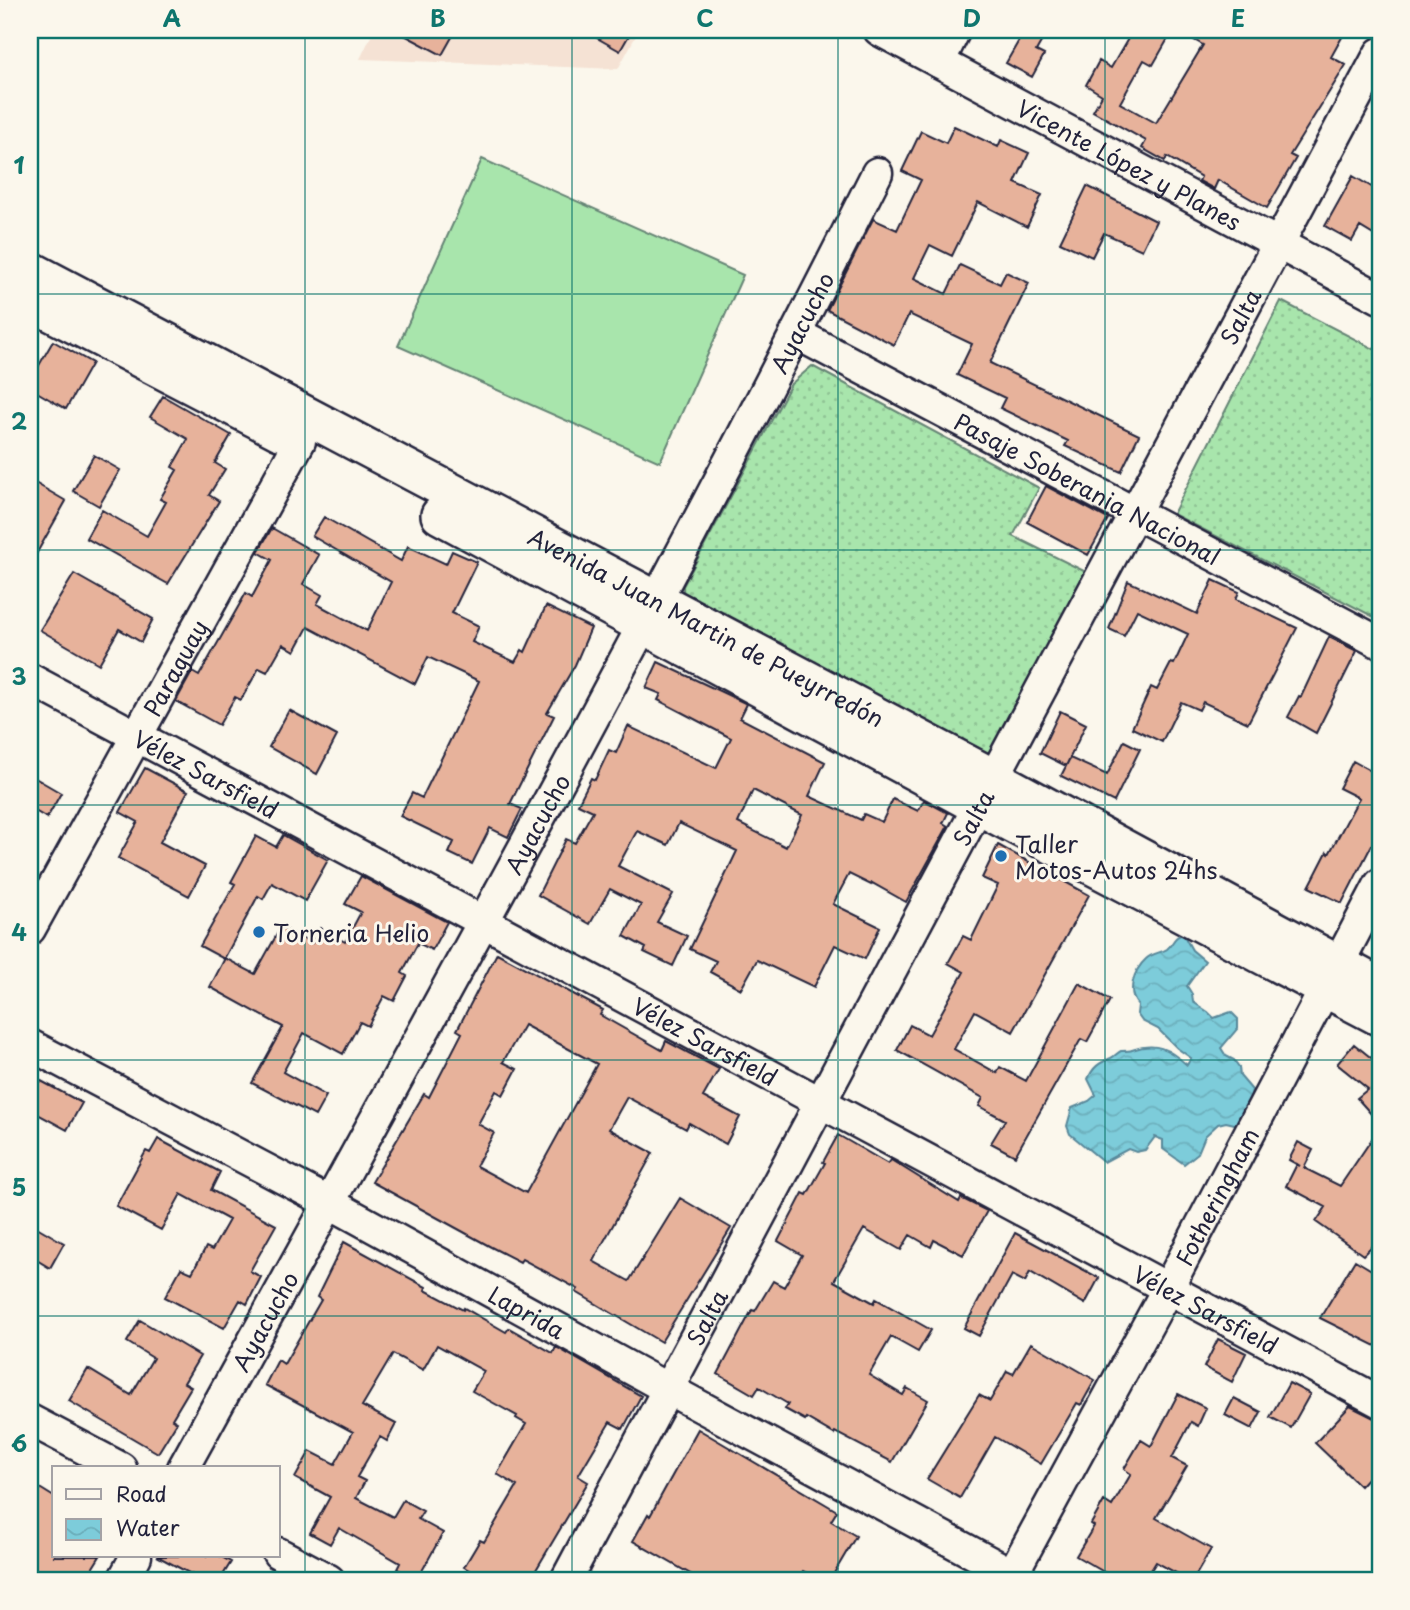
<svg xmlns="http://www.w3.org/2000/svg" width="1410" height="1610" viewBox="0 0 1410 1610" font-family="'Playpen Sans',sans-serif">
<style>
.built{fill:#f5e2d4}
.grass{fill:url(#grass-dots);stroke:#658474;stroke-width:2}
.pitch{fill:#a8e5ac;stroke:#658474;stroke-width:2}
.water{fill:url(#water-waves);stroke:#59889a;stroke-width:2}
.building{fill:#e7b29b;stroke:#22223b;stroke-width:2;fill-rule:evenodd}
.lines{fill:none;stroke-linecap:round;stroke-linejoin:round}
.minor-casing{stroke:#22223b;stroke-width:35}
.major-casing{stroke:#22223b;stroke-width:42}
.minor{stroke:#fbf7ec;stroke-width:30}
.major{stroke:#fbf7ec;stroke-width:37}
.grid{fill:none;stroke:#0f766e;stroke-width:2;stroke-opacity:0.55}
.poi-dot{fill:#1f6fb2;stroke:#fbf7ec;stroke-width:2.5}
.labels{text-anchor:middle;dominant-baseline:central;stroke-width:6;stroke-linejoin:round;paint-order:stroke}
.street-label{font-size:23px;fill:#22223b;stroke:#fbf7ec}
.poi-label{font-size:23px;fill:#22223b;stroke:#fbf7ec;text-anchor:start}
.neatline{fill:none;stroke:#0f766e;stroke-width:2.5}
.grid-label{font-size:23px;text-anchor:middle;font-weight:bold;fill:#0f766e}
</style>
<defs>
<pattern id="grass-dots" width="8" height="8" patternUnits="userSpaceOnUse" patternTransform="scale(1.75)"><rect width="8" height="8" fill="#a8e5ac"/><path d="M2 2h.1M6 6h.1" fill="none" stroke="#90c495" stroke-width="1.8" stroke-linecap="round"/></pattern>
<pattern id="water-waves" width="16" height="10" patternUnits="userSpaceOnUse" patternTransform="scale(1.75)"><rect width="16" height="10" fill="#7dccda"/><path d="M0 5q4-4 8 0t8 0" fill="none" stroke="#6cafbc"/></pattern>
</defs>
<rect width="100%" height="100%" fill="#fbf7ec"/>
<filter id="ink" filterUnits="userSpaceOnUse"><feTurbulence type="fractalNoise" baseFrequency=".0143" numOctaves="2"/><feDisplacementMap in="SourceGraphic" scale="14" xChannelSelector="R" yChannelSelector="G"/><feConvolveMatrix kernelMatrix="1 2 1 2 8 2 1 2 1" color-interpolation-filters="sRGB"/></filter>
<g filter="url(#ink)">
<path class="built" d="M374,30H639L618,69L360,59Z"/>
<path class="grass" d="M1281,301L1380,352V620L1173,514Z
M812,366L1039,488L1013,536L1090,574L1007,740L981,759L684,609L683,586L791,384Z"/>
<path class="pitch" d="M482,159L743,275L660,462L398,346Z"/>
<path class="water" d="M1183,934L1192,950L1205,961L1187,986L1192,994L1193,1002L1208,1012L1214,1018L1231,1012L1238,1019V1028L1221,1048L1226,1056L1234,1060L1239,1067L1240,1076L1252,1090L1243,1126L1226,1122L1218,1124L1205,1136L1198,1153L1184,1164L1163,1149V1140L1155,1137L1145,1150L1136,1152L1128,1149L1104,1162L1070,1134L1067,1126L1072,1108L1089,1101L1096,1095L1088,1079C1093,1067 1099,1063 1111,1058C1115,1056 1117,1053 1121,1051C1122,1051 1130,1051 1132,1050C1156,1042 1168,1048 1187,1065L1191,1058L1177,1048L1158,1029L1142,1021L1137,1014L1138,1005C1126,992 1134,970 1146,959C1152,953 1161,953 1167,949C1174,943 1173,937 1183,934Z"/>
<path class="building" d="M395,30H456L442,55Z
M583,30H632L620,51Z
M1025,30H1048L1036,51L1044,55L1032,77L1006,63Z
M1133,30H1173L1153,65L1144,60L1120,103L1156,123L1203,45L1176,30H1346L1331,57L1346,65L1290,155L1296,158L1267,208L1218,180L1214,189L1199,181L1201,177L1167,157L1165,161L1142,148L1146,141L1093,111L1102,95L1086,85L1099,61L1111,68Z
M954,126L998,147L1001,140L1029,153L1015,183L1042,195L1027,227L978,202L952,256L930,245L914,278L946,294L960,265L1000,284L1006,272L1029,283L990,363L1139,435L1121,472L1065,446L1068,441L1000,408L1005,398L957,375L972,344L909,314L894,345L827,310L873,219L897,230L921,180L902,171L921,131L946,143Z
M1353,176L1380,192V239L1360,227L1352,241L1325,226Z
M1087,186L1156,221L1142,250L1104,233L1092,257L1060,242Z
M53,341L92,363L66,409L30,388V381Z
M163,396L231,435L215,463L225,469L209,495L219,501L168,584L86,538L102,510L147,536L166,502L160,499L177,470L172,467L188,439L150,417Z
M94,455L120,470L99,506L73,491Z
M30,480L66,501L30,565Z
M1046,486L1108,519L1088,555L1027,522Z
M324,517L401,561L408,546L446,564L452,551L477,562L452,613L479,626L472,642L515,662L522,650L525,652L546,606L591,628L575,665L547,713L554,716L510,804L522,809L508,837L490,828L472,864L449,853L454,842L400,816L412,793L422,798L479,681L428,657L415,684L308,627L295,651L283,644L267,672L259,668L241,700L235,697L219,725L176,701L192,672L199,676L246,593L252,597L272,560L258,552L272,528L319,555L303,584L322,595L317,604L367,631L391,582L312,536Z
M74,574L153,619L141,642L119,629L99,664L40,630Z
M1213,580L1239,592L1236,599L1297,628L1248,723L1203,702L1199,710L1181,702L1162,742L1132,728L1151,687L1157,690L1171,663L1174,664L1188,634L1137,610L1124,636L1109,629L1128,581L1197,614Z
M1329,637L1357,651L1316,733L1288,717L1299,696L1301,697Z
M658,662L747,704L740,718L825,762L809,796L861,820L864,814L882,822L893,799L918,811L924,800L948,813L943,823L948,826L906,902L872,883L871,885L849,874L833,904L880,927L865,959L835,945L814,987L757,960L741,989L710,972L716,961L690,949L737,851L679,823L668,845L637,831L618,866L673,894L657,922L687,936L673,966L644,952L646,948L624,936L641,905L610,889L590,924L538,895L566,839L575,843L593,811L578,804L591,778L595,780L609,750L616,753L628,726L716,768L731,738L658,700L661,694L646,688ZM753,790L802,815L786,847L738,823Z
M289,710L337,736L317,774L269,747Z
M1060,711L1086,724L1066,766L1040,753Z
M1124,741L1140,749L1114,802L1061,776L1070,758L1107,775Z
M1353,761L1380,776V829L1342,903L1309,887L1327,852L1329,854L1359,798L1339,788Z
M145,768L188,791L160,842L205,866L189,896L118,858L138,822L120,812Z
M30,775L61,793L47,818L30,808Z
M283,835L328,860L305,901L272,883L263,899L258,896L224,959L200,946L235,884L231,882L256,836L276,847Z
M998,845L1089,895L1013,1032L975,1011L954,1049L997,1073L1000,1067L1026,1081L1079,983L1110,1000L1087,1042L1081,1039L1015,1156L991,1143L1005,1120L979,1106L983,1098L897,1050L910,1025L929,1035L964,972L948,963L963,936L971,940L998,885L982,878Z
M361,876L447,922L432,950L418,943L402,973L407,976L394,1001L384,996L368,1026L360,1022L343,1054L304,1033L283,1072L326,1096L315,1116L252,1083L283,1027L210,987L225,958L255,974L281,927L312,943L320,928L345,942L361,912L345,904Z
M497,953L603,1010L600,1015L662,1050L666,1041L719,1069L703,1097L740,1117L726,1144L689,1123L686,1129L627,1097L609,1129L653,1153L593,1261L629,1281L680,1198L731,1228L661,1342L576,1292L578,1289L522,1259L520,1262L491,1247L372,1182L424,1094L429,1097L462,1033L457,1030ZM524,1025L597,1064L526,1193L476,1166L494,1133L478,1124L496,1091L503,1095L517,1069L503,1062Z
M1354,1044L1380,1065V1124L1357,1098L1368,1089L1337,1064Z
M30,1075L82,1103L67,1130L30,1110Z
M1380,1127V1238L1363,1255L1316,1222L1326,1207L1286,1186L1297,1164L1300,1166L1289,1160L1298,1142L1313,1150L1304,1168L1340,1186Z
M838,1135L888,1164L891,1160L959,1202L961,1198L987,1211L963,1255L934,1240L931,1247L910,1235L901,1250L864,1229L834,1281L874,1303L876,1299L931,1330L918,1352L891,1337L869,1375L903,1395L907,1388L928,1400L892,1462L835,1432L834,1434L806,1418L805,1420L785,1409L788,1404L759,1387L754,1395L718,1374L752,1310L755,1311L773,1281L784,1287L802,1255L778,1241L803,1193L807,1195L825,1163L823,1162Z
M158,1139L220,1172L211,1190L276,1225L250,1271L261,1277L247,1304L240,1300L224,1328L165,1297L181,1268L192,1273L206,1247L212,1250L229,1220L181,1194L161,1230L116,1206L146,1151L150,1153Z
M30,1223L64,1243L50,1268L30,1256Z
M1015,1233L1099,1278L1085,1304L1030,1272L1025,1282L1012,1275L979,1336L964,1328Z
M344,1242L426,1287L425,1290L463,1310L464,1308L506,1332L509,1328L553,1353L556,1347L641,1396L623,1429L610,1422L578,1476L588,1482L530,1580H486L464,1567L480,1540L484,1542L517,1486L497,1474L526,1424L516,1418L517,1416L472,1391L484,1371L437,1345L423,1370L393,1354L362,1406L396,1424L387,1441L380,1437L357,1477L365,1481L356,1498L393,1517L403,1500L423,1511L418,1519L443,1533L417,1580L397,1569L400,1563L339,1528L330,1544L310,1533L330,1497L295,1478L310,1451L335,1464L353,1432L265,1385L278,1360L284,1364L321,1300L317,1297Z
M1355,1260L1380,1275V1348L1320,1318Z
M140,1320L200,1356L184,1383L191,1387L172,1419L177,1422L158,1453L69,1401L88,1369L131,1395L153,1358L127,1342Z
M1218,1339L1246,1353L1232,1382L1204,1367Z
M1031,1343L1095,1380L1081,1405L1077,1403L1041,1464L995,1437L960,1498L927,1479L979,1395L990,1401L1007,1371L1013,1374Z
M1289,1383L1310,1394L1291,1428L1270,1417Z
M1178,1394L1206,1408L1198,1426L1191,1422L1172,1458L1187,1466L1156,1518L1211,1549L1193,1580H1189L1156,1562L1145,1580H1118L1076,1556L1094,1526L1091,1524L1104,1501L1112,1506L1131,1474L1124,1469L1141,1440L1151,1446Z
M1234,1398L1261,1412L1252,1429L1225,1415Z
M1350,1406L1380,1421V1464L1360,1486L1315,1443Z
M698,1429L837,1511L831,1521L856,1536L830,1580H820L803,1571L797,1580H701L633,1541L648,1514L650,1516Z
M30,1482L54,1497V1556H100L85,1580H30Z
M157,1556H220L231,1562L220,1580H202Z"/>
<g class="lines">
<defs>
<g id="minor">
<path id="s1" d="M879,30L1380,298"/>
<path d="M939,62L955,30"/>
<path id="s2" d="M797,334L1380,643"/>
<path id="s3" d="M30,679L1380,1402"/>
<path id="s4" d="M30,929L300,441"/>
<path id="s5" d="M30,1045L330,1203L668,1389L1023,1580"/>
<path d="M30,1420L121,1468"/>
<path id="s6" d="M183,1468C420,1039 657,611 877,173"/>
<path d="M278,1553L329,1580"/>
<path d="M123,1580L136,1556"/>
<path id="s7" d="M566,1580L1380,53"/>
<path id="s8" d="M1009,1580L1168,1288L1380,884"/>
</g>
<g id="major">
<path id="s9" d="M30,270L971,766L1380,987"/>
<path d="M30,301L280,431"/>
<path d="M440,515L979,806L1380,1017"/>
</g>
</defs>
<use href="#minor" class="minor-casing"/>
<use href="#major" class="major-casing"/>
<use href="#minor" class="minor"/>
<use href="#major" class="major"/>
</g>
</g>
<path class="grid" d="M305,30V1580M572,30V1580M838,30V1580M1105,30V1580M30,294H1380M30,550H1380M30,805H1380M30,1060H1380M30,1316H1380"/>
<g class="poi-dot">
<circle cx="1001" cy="856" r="7"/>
<circle cx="259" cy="932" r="7"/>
</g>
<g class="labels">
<g class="street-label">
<text stroke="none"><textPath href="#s1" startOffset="284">Vicente López y Planes</textPath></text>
<text stroke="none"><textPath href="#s7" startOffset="1432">Salta</textPath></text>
<text stroke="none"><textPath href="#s6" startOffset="1302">Ayacucho</textPath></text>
<text stroke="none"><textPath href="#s2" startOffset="329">Pasaje Soberania Nacional</textPath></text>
<text stroke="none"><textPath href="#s9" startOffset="765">Avenida Juan Martin de Pueyrredón</textPath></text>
<text stroke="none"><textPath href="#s4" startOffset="299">Paraguay</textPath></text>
<text stroke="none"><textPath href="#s3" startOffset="200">Vélez Sarsfield</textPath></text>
<text stroke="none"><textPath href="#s7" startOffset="864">Salta</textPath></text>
<text stroke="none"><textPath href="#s6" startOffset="735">Ayacucho</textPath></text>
<text stroke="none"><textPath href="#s3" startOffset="766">Vélez Sarsfield</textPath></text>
<text stroke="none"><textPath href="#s8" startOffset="436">Fotheringham</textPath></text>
<text stroke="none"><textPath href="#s3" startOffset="1334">Vélez Sarsfield</textPath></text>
<text stroke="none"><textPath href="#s5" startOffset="564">Laprida</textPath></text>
<text stroke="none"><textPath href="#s7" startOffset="298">Salta</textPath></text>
<text stroke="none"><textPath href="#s6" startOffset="168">Ayacucho</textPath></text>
</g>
<g class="poi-label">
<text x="1015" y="843">Taller<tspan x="1015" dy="26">Motos-Autos 24hs</tspan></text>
<text x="273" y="932">Torneria Helio</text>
</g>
</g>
<rect width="1410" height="1610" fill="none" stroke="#fbf7ec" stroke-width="77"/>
<rect x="52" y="1466" width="228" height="91" fill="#fbf7ec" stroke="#a4a2a5" stroke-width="2"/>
<rect x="66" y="1489" width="35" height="10" fill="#fbf7ec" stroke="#a4a2a5" stroke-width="2"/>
<text x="116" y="1502" font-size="21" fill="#22223b">Road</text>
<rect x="66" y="1519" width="35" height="21" fill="url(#water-waves)" stroke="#a4a2a5" stroke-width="2"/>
<text x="116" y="1536" font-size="21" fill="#22223b">Water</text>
<rect x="38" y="38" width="1334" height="1534" class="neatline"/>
<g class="grid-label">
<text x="172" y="27">A</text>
<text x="438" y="27">B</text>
<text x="705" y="27">C</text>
<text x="972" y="27">D</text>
<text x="1238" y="27">E</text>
<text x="19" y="174">1</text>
<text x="19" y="430">2</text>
<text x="19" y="685">3</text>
<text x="19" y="941">4</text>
<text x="19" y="1196">5</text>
<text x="19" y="1452">6</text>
</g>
</svg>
